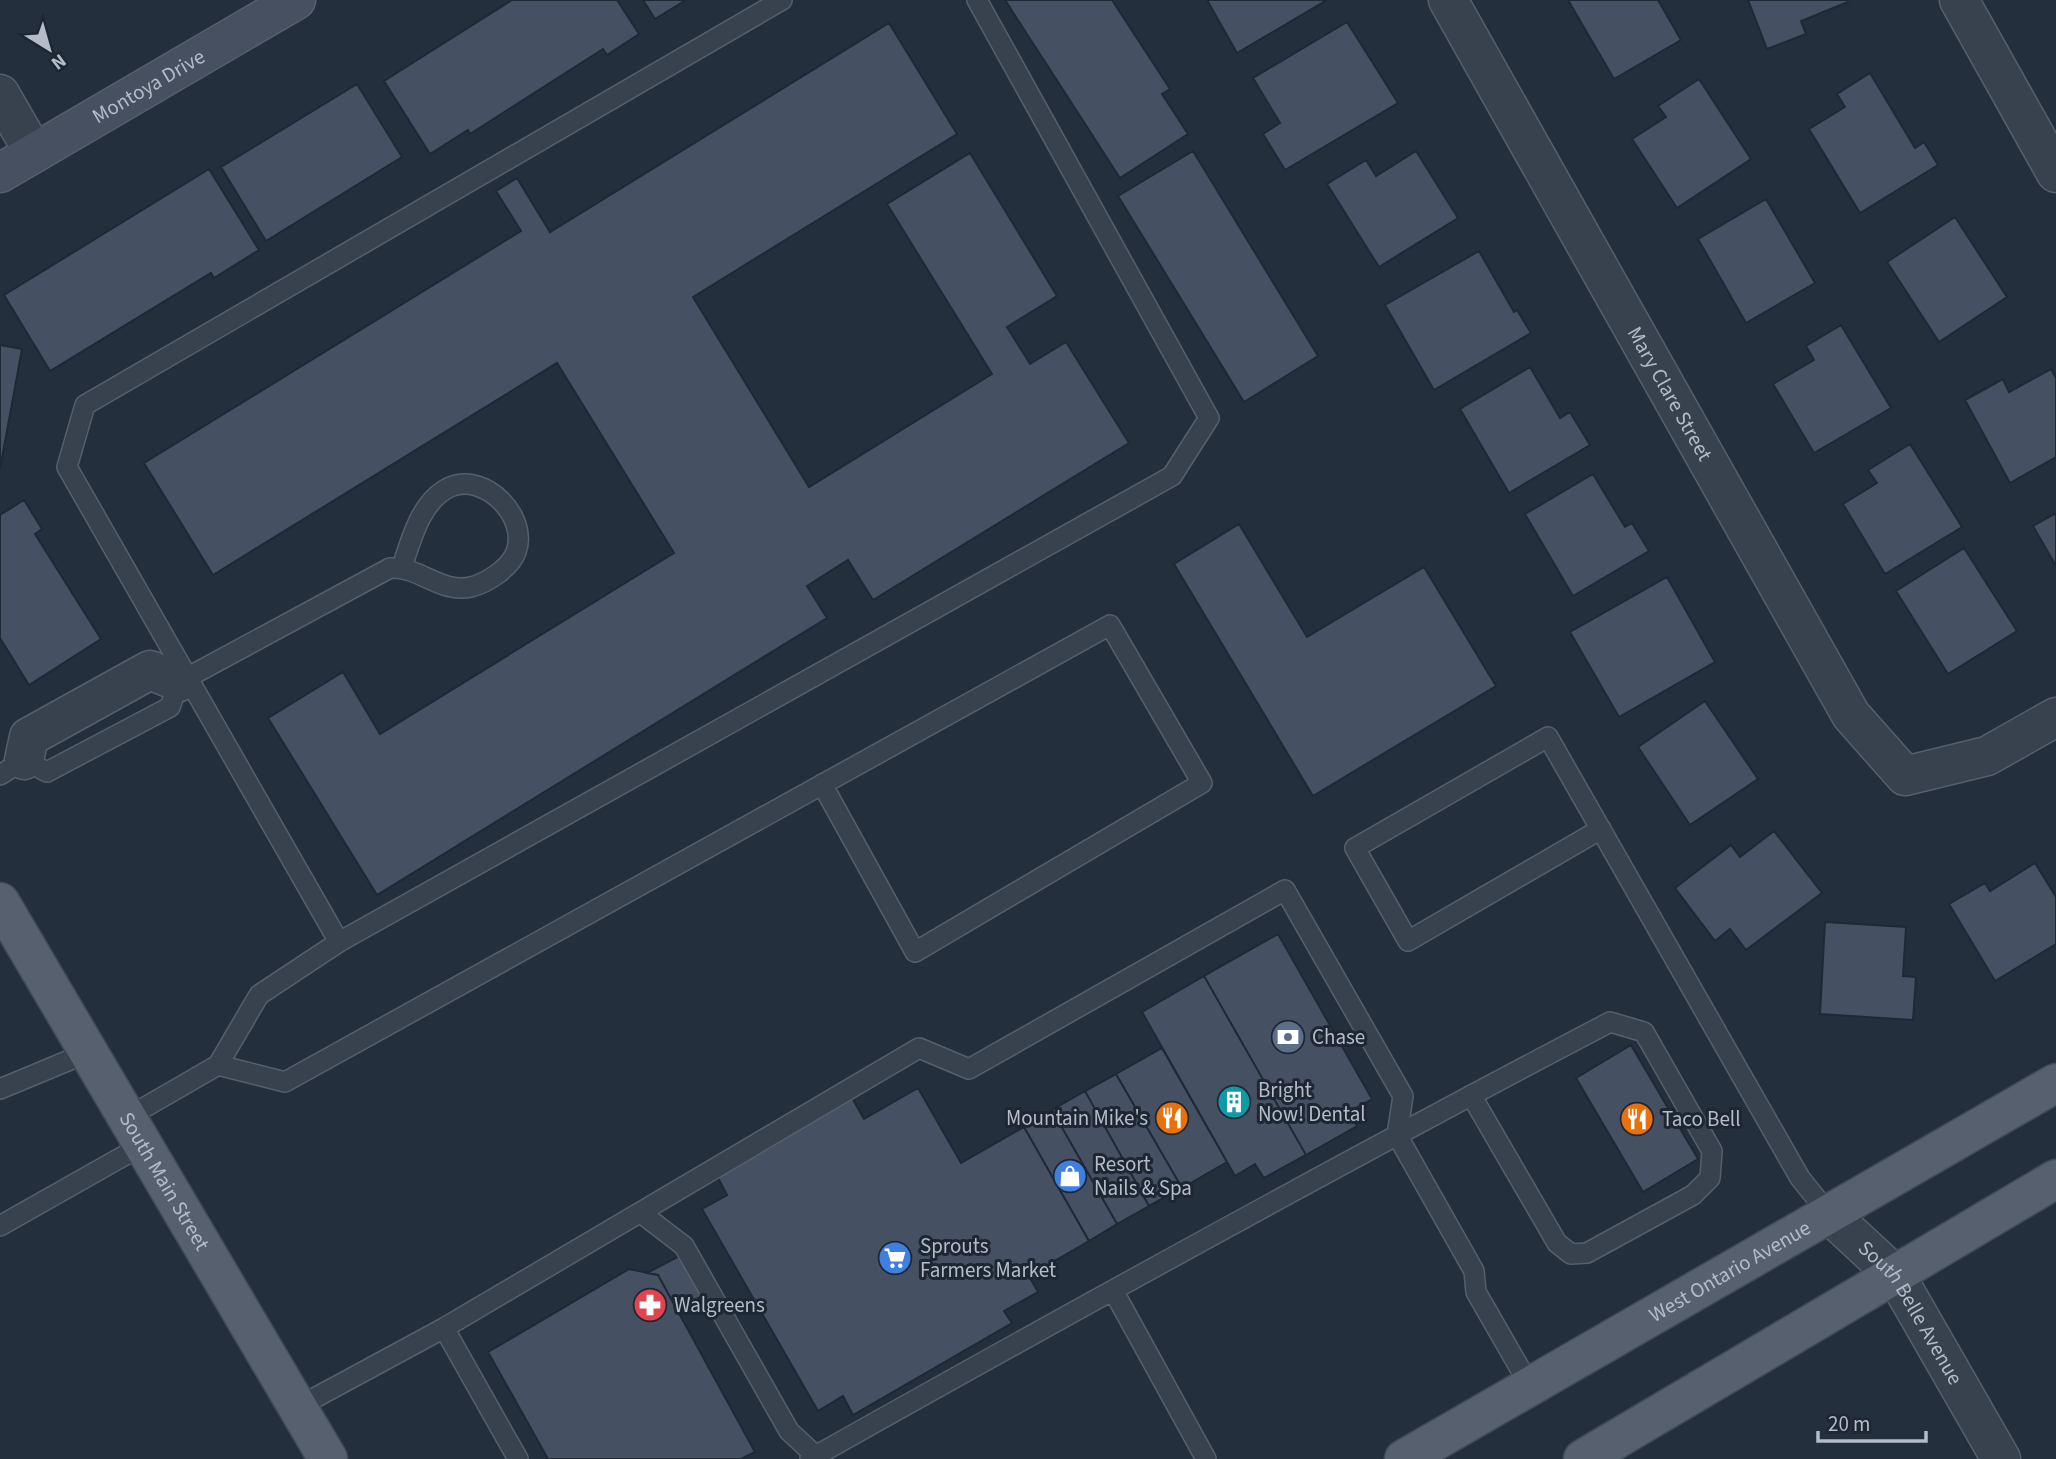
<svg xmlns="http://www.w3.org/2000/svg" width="2056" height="1459" viewBox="0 0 2056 1459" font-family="'Source Sans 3',sans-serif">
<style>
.building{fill:#455162;stroke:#1f2835;stroke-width:2}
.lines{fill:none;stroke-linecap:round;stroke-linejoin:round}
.lane-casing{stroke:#565f6c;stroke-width:22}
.street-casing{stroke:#565f6c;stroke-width:41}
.secondary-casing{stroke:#565f6c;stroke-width:41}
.primary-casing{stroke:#414a57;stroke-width:41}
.lane{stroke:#38414e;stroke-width:19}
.street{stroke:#38414e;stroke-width:38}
.secondary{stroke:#465061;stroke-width:38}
.primary{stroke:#56606e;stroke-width:38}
.labels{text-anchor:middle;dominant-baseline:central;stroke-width:6;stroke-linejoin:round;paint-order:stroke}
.street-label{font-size:21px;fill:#b4bcc9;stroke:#1d2633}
.poi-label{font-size:21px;fill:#b4bcc9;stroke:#1d2633;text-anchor:start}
</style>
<rect width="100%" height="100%" fill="#242f3e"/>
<path class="building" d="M512,0H617L639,34L607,55L603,49L470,134L468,130L430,154L384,81Z
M643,0H686L655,19Z
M1005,0H1112L1170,89L1162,94L1188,134L1120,178Z
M1207,0H1327L1237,53Z
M1568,0H1658L1681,40L1614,79Z
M1748,0H1847L1848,2L1801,21L1806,34L1767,49Z
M1347,22L1398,103L1285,170L1263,134L1280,123L1253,78Z
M889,23L957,134L693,297L809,487L992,374L887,204L970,153L1057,296L1007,327L1030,364L1066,342L1129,443L873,600L848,560L807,586L827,618L377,895L268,718L343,672L380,734L674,553L557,363L213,575L144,463L521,231L496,191L517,178L550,232Z
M1870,73L1915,148L1924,142L1938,165L1860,213L1809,129L1845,107L1837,94Z
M1699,79L1751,159L1677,208L1632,139L1666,117L1658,106Z
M357,84L402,157L266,241L221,167Z
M1193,151L1318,356L1244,402L1118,196Z
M1416,151L1458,218L1379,267L1327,184L1366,160L1376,176Z
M209,169L259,250L214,278L211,273L50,371L4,295Z
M1766,199L1815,283L1746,323L1698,239Z
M1955,217L2007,297L1939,342L1887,262Z
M1479,251L1514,312L1517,310L1531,333L1434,390L1385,305Z
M1841,325L1891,408L1814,453L1773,384L1814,360L1806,346Z
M0,345L22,349L0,469Z
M1530,367L1560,418L1570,412L1590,445L1509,493L1460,409Z
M2051,369L2056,378V457L2010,483L1965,400L2003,379L2009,392Z
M1910,444L1962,527L1885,574L1843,504L1877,483L1868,470Z
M1593,474L1625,527L1632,523L1649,551L1573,596L1525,514Z
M24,500L42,529L35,534L101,639L29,685L0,638V515Z
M2056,513V566L2033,526Z
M1239,524L1307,637L1424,567L1496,686L1313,796L1174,564Z
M1964,548L2017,631L1948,674L1896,591Z
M1667,577L1715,662L1619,717L1570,632Z
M1705,701L1758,779L1690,825L1638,747Z
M1774,831L1822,893L1746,950L1730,929L1715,941L1675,888L1731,845L1740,857Z
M2035,863L2056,897V944L1995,981L1949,904L1985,883L1990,891Z
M1825,922L1906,927L1903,976L1916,977L1913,1020L1820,1014Z
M1278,934L1372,1099L1349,1112L1357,1126L1306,1155L1204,976Z
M1204,976L1306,1155L1264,1178L1255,1164L1235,1176L1142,1012Z
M1631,1045L1698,1159L1643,1192L1576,1078Z
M1162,1048L1227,1162L1182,1188L1116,1074Z
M1116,1074L1182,1188L1149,1206L1085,1091Z
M918,1088L961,1163L1024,1127L1089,1241L1029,1276L1038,1292L1004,1311L1012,1323L853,1415L843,1396L818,1411L702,1209L727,1195L716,1174L851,1096L864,1119Z
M1085,1091L1149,1206L1117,1224L1052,1110Z
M1052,1110L1117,1224L1089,1241L1024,1127Z
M685,1253L707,1293L677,1310L658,1275L647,1273Z
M629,1269L658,1275L755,1452L741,1459H548L488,1352Z"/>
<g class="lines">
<defs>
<path id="lane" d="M782,0L85,405L67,467L339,942L1172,476L1209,418L977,0
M0,775L24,760L47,772L170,707L179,682L390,568C419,566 441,594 471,587C487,583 510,568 516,552C529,517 485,472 450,487C421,500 411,540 402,567
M1601,829L1408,941L1355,848L1548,737L1800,1178L1828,1213
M218,1065L285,1082L1110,625L1202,783L915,952L822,784
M0,1089L89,1052
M128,1117L218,1065L259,995L339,942
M641,1213L684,1246L789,1431L819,1459
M0,1226L143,1145
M1114,1292L1206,1459
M444,1328L518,1459
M298,1407L444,1328L919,1048L969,1069L1285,890L1403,1096L1397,1135L1474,1271L1476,1292L1530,1386
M810,1459C1075,1310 1341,1163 1610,1022L1644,1032L1712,1151L1710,1178L1693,1195L1587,1253L1571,1254L1557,1243L1471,1095"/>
<g id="street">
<path id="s1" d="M1448,0L1851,715L1905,776L1987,756L2056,717"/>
<path d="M1959,0L2056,173"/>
<path d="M0,94L34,153"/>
<path d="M24,760L29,737L150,670L179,682"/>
<path id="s2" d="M1828,1213L1896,1276L2001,1459"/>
</g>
<g id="secondary">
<path id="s3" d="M0,173L296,0"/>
</g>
<g id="primary">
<path id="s4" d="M0,902L328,1459"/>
<path id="s5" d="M1404,1459L2056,1083"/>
<path d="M1583,1459L2056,1179"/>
</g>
</defs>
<use href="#lane" class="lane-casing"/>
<use href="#street" class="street-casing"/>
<use href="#secondary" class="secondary-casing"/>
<use href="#primary" class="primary-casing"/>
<use href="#lane" class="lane"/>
<use href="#street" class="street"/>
<use href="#secondary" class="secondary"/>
<use href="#primary" class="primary"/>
</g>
<defs>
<symbol id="bank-disc" viewBox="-11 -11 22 22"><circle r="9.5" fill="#5c6f8a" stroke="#1d2633"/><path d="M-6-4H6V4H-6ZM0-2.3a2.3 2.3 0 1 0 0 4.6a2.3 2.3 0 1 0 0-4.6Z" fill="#fff"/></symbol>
<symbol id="building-disc" viewBox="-11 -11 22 22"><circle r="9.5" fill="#0f9aa8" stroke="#1d2633"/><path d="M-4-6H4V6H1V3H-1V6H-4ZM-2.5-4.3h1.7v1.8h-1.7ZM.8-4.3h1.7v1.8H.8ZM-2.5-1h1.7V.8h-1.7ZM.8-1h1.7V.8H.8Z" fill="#fff"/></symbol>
<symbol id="restaurant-disc" viewBox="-11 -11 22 22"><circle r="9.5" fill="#e8710a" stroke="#1d2633"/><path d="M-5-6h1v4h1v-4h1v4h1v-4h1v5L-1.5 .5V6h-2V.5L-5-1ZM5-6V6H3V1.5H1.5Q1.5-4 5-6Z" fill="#fff"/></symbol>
<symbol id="shop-disc" viewBox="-11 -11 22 22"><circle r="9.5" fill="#3f7fe0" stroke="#1d2633"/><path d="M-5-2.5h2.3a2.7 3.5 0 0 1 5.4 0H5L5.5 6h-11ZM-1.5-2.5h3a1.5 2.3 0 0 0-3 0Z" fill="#fff"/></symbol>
<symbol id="supermarket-disc" viewBox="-11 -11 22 22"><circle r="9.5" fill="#3f7fe0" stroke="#1d2633"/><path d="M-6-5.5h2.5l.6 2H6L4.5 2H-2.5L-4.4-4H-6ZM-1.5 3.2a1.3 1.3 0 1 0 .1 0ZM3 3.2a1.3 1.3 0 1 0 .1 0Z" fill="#fff"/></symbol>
<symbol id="pharmacy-disc" viewBox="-11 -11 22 22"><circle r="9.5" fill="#e0444e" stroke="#1d2633"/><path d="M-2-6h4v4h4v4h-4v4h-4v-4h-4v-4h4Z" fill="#fff"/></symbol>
</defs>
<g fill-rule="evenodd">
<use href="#bank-disc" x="1269" y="1018" width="38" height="38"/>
<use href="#building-disc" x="1215" y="1083" width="38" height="38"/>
<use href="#restaurant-disc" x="1153" y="1099" width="38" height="38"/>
<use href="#restaurant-disc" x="1618" y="1100" width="38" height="38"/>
<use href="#shop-disc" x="1051" y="1157" width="38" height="38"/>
<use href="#supermarket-disc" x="876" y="1239" width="38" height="38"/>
<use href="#pharmacy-disc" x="631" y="1286" width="38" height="38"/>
</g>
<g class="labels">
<g class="street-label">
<text stroke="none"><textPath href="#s3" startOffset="172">Montoya Drive</textPath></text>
<text stroke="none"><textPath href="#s1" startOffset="452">Mary Clare Street</textPath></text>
<text stroke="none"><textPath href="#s4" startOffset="324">South Main Street</textPath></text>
<text stroke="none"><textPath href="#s5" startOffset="376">West Ontario Avenue</textPath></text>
<text stroke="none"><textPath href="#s2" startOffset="131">South Belle Avenue</textPath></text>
</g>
<g class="poi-label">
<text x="1312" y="1037">Chase</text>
<text x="1258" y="1090">Bright<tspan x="1258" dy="24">Now! Dental</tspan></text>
<text x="1148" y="1118" text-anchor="end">Mountain Mike's</text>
<text x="1662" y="1119">Taco Bell</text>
<text x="1094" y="1164">Resort<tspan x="1094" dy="24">Nails &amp; Spa</tspan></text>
<text x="920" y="1246">Sprouts<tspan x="920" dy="24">Farmers Market</tspan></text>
<text x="674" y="1305">Walgreens</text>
</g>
</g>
<g transform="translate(49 49) rotate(143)" stroke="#1d2633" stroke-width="5" paint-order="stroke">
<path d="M0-5L12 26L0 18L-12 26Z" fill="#b4bcc9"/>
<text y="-10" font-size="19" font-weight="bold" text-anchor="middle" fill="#b4bcc9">N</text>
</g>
<path d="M1818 1431v10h108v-10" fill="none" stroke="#b4bcc9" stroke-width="3.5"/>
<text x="1828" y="1431" font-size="21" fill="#b4bcc9" stroke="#1d2633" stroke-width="5" paint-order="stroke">20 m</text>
</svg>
